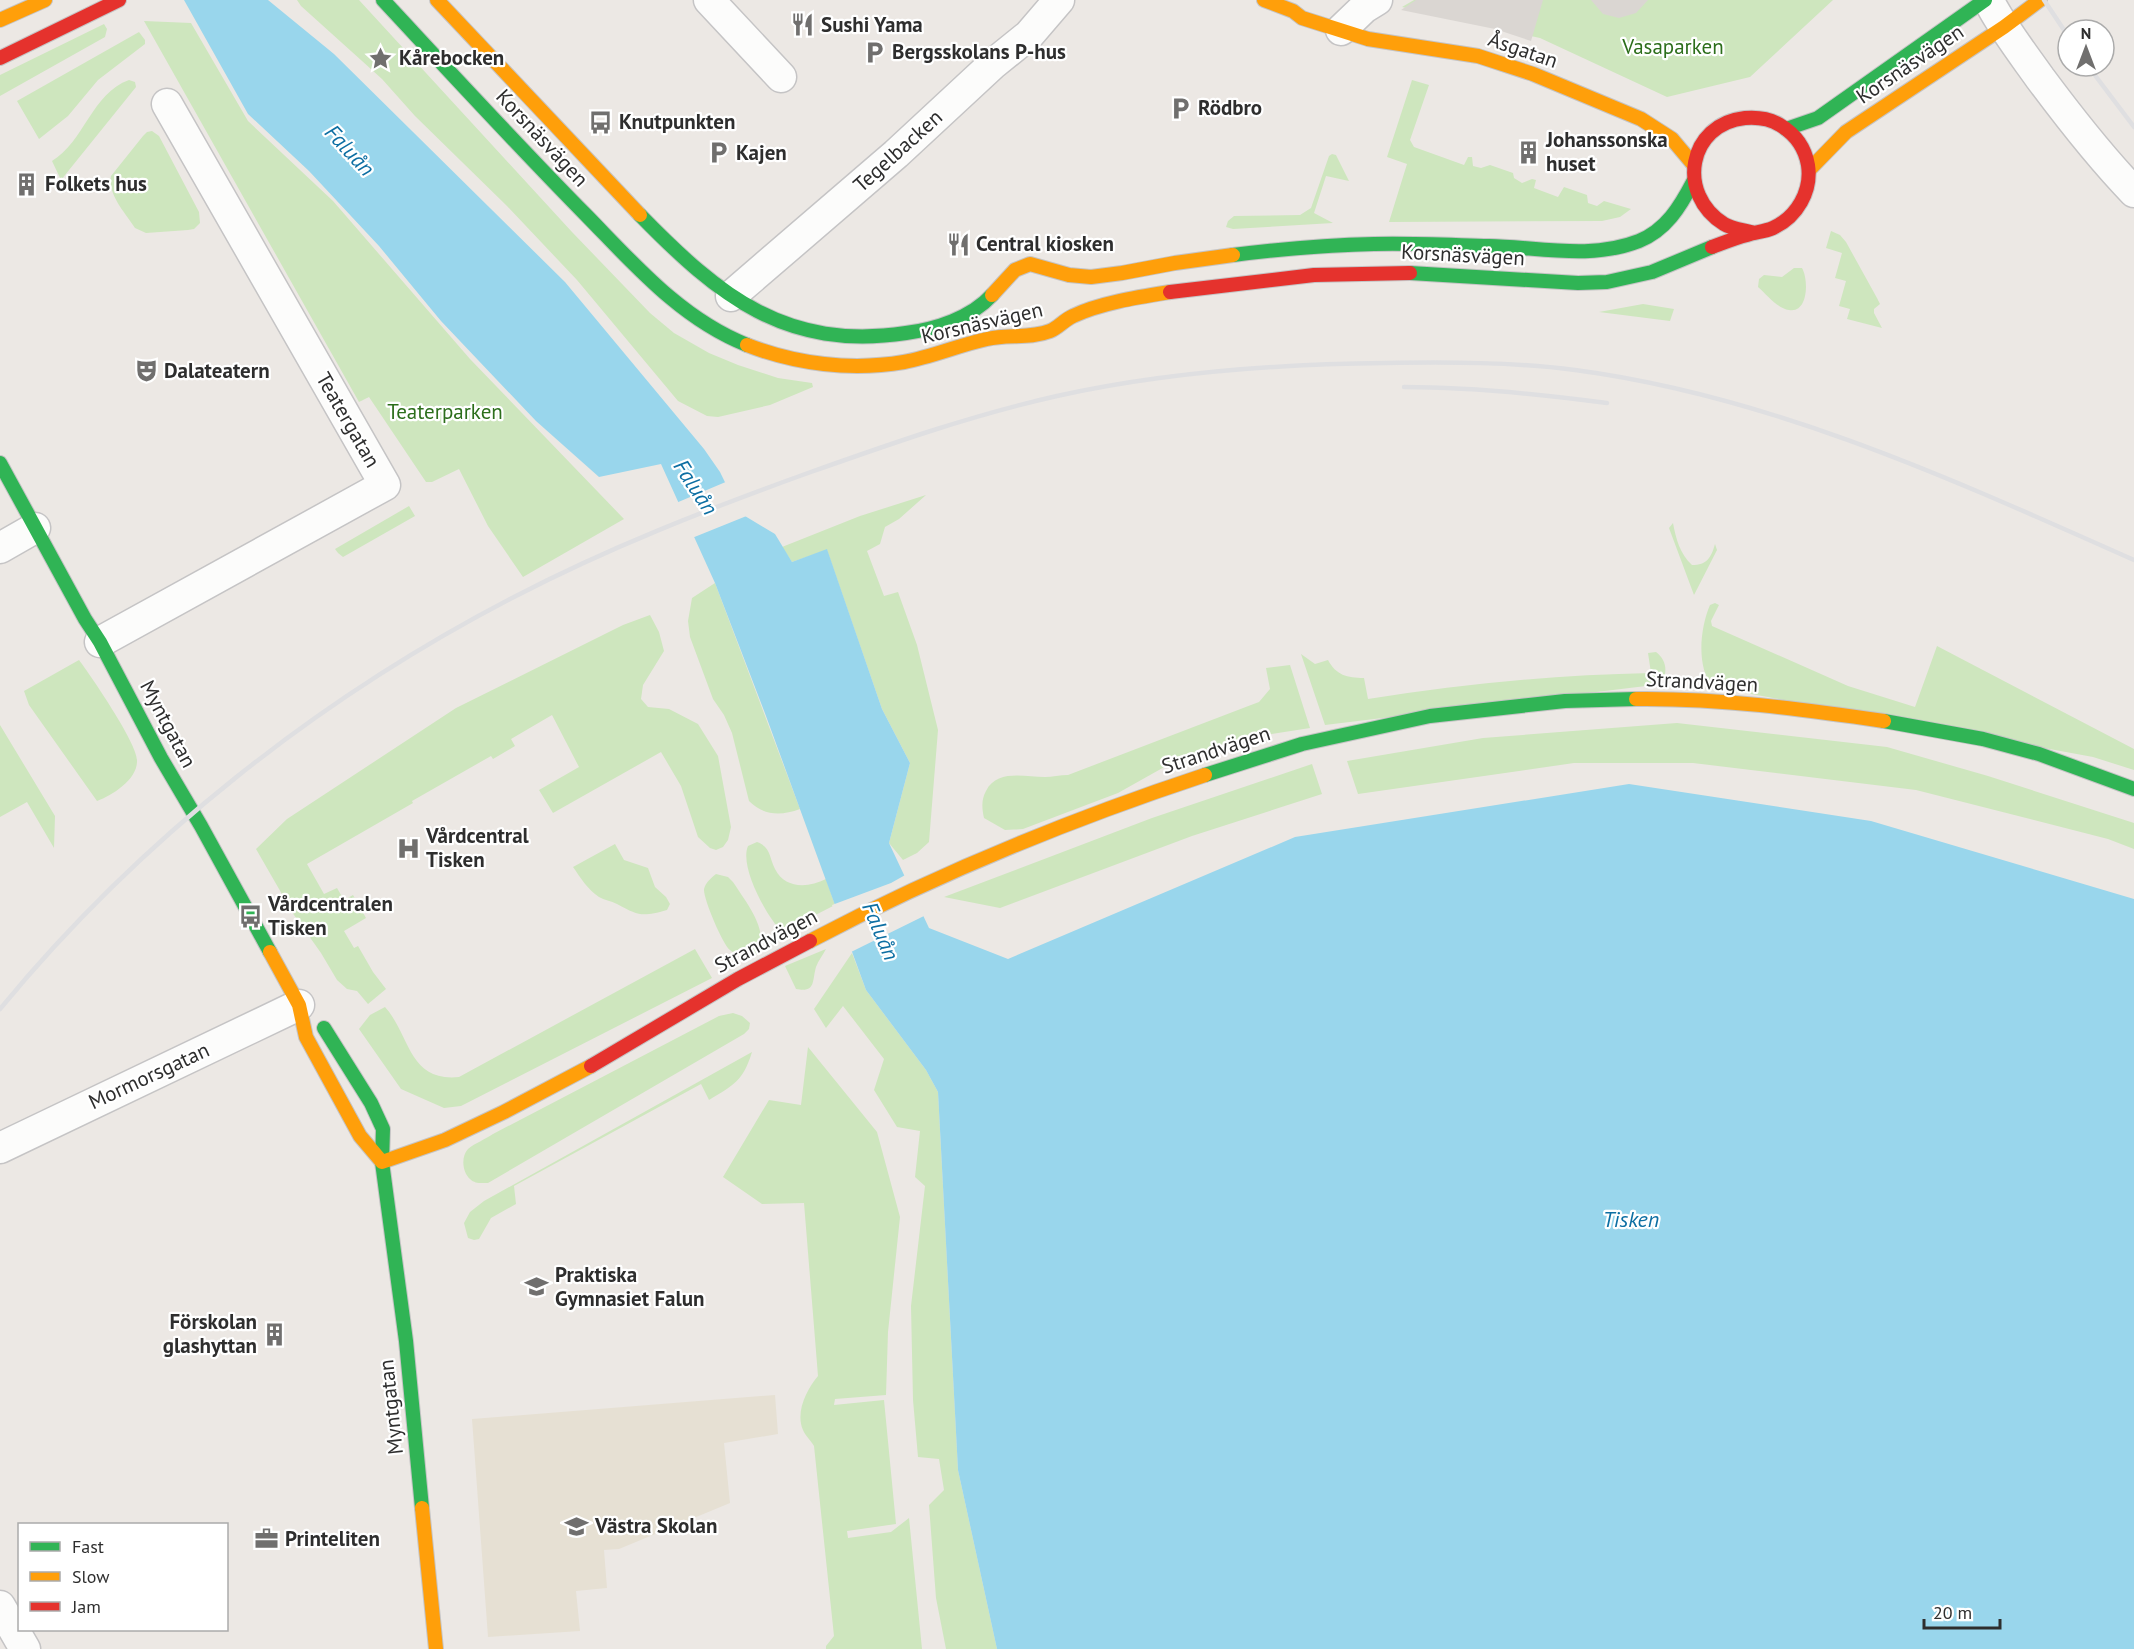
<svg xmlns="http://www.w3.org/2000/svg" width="2134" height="1649" font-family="'PT Sans',sans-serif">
  <rect width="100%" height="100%" fill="#ece8e4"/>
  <path fill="#e6e0d3" d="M 775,1395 L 778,1434 L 724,1443 L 730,1503 L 619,1549 L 604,1550 L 607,1588 L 576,1591 L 580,1631 L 488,1637 L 472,1419 Z"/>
  <path fill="#cee6be" d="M 297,0 L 359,0 L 572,232 L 650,313 L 674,333 L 709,353 L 738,365 L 778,378 L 812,383 L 813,387 L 770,405 L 718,417 L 707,416 L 678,401 L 577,280 L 507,206 L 415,116 L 382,79 L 301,6 Z
    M 1414,0 L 1833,0 L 1750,77 L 1667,97 L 1540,38 L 1402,7 Z
    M 144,21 L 191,23 L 248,121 L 333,201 L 470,359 L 624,519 L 523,577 L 488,526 L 459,469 L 432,482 L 426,482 L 369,397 L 359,402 Z
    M 104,24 L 107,29 L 105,37 L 0,96 L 0,75 Z
    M 139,32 L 145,40 L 145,44 L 98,80 L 68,116 L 39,139 L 17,101 Z
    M 129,80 L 135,82 L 136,87 L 61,180 L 52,161 C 84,142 92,93 129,80 Z
    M 1412,80 L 1429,85 L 1410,140 L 1414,147 L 1464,165 L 1468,157 L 1472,157 L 1473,166 L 1481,168 L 1490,165 L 1513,173 L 1514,178 L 1522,183 L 1532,179 L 1536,180 L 1534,188 L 1558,197 L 1564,187 L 1587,195 L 1588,203 L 1597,206 L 1604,201 L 1631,209 L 1620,217 L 1602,221 L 1389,222 L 1407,164 L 1387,157 Z
    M 152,131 L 159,136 L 199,212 L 200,223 L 194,229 L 188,230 L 146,233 L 135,228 C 126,214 107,194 111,176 L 143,136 L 147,132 Z
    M 1332,154 L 1336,155 L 1349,181 L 1326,176 L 1314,213 L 1333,223 L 1233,229 L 1226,227 L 1228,221 L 1234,216 L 1300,215 L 1311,208 L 1329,156 Z
    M 1831,231 L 1840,235 L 1846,242 L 1877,298 L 1880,304 L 1874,309 L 1874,313 L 1882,328 L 1847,319 L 1850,309 L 1839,306 L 1846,281 L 1835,278 L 1842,253 L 1826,248 Z
    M 1794,268 L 1802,268 C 1809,280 1808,314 1789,310 C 1777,308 1767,295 1758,287 L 1759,279 L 1764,275 L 1782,277 Z
    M 1643,304 L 1674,309 L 1670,321 L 1599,312 Z
    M 926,495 L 899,519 L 885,527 L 880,544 L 867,551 L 884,596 L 898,592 L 917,645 L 938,730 L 929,842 L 917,853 L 903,860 L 889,843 L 910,763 L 882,709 L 827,550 L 792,562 L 782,547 L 860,516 Z
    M 409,506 L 415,516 L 343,557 L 338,553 L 335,549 Z
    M 1673,523 C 1676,539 1680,554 1692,565 C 1707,565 1711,558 1715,544 L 1717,550 L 1694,595 L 1669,528 Z
    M 715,583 L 800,809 C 781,816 764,816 749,801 L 732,733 L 724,715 L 713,699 L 690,637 L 688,621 L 692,598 Z
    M 1715,603 L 1719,605 L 1711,621 L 1712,626 L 1848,686 L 1915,707 L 1937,646 L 2134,749 L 2134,770 L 2093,757 L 1713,687 C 1696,668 1700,628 1710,605 Z
    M 650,615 L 659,632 L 664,651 L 643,685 L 641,699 L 648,707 L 669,709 L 698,724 L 718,756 L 731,827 L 728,840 L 723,847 L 716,850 L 710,848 L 698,837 L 681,786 L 661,752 L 553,813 L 539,790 L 579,767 L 552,715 L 511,739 L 515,746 L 493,759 L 491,756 L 412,801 L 413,803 L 307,864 L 324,894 L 337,888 L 344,900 L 353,895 L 366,918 L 344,931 L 354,948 L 358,946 L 373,972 L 386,989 L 368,1004 L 357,991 L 347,989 L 337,980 L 321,953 L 294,915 L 256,849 L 287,819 L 456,708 L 623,625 Z
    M 1656,652 C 1665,659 1668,669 1663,680 L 1646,686 L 1325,725 L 1301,654 L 1315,664 L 1328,660 C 1336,675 1347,678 1364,678 L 1368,699 C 1462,684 1555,675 1651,673 L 1648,653 Z
    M 79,660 C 91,676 137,743 137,760 C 138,779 113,795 97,801 L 29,705 L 24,691 Z
    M 1290,665 L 1310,728 L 1234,740 L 1175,761 L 1118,793 L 1023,829 L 1005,830 L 984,818 C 982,809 981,800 986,791 C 997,769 1024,777 1045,777 C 1052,777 1060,775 1068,775 L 1251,705 L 1259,702 L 1270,689 L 1266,668 Z
    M 1677,723 L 1887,747 L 1988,776 L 2134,823 L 2134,849 L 2108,839 L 1916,790 L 1693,763 L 1574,763 L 1358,794 L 1347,761 L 1483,738 Z
    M 0,725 L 55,816 L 54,848 L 27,802 L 0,817 Z
    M 1312,764 L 1322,794 L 1192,836 L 1000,908 L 944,897 L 1152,818 Z
    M 757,842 C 771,847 769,857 775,869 C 785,889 808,888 826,879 L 835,905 L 782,932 C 767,917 739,867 748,846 Z
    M 615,844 L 624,860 L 648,868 L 655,887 L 666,897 L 670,904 L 667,910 C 642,917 639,916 617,904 C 611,901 604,900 599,897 C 588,890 580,877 573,867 Z
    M 716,874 L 728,877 L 733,882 C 746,902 770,931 758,954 C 748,956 738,957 730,950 C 723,945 703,898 704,889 C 706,882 711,878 716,874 Z
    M 695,949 L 712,978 L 461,1106 L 444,1108 L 401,1089 L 359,1029 L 370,1015 L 385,1007 C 411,1036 408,1082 459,1077 Z
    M 826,949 C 823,955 818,961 816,967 C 812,981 816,993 796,989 L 785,966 Z
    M 852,953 L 866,990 L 926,1070 L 938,1092 L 958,1470 L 997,1649 L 946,1649 L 936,1598 L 929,1505 L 944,1490 L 939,1459 L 918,1457 L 913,1400 L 911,1306 L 925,1186 L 915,1177 L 920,1131 L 897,1127 L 874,1090 L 884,1059 L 843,1006 L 826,1028 L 814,1009 Z
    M 733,1013 L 742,1016 L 750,1023 L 749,1029 L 744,1034 L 488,1183 C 481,1183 475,1184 470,1179 C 462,1172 461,1156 468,1149 C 475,1143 486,1139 493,1134 L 719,1016 Z
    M 808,1047 L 877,1132 L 900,1217 L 888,1332 L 886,1395 L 835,1399 L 834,1405 L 884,1400 L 896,1524 L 847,1531 L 848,1538 L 891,1532 L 909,1518 L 922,1649 L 826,1649 L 826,1646 L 834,1636 L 814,1446 C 811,1441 805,1435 803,1430 C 795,1412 807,1389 818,1376 L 804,1203 L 762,1204 L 723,1177 L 769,1100 L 801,1105 Z
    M 752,1052 C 743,1081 734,1085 709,1100 L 701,1084 L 514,1186 L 516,1204 L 491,1218 L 479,1239 L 474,1240 L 468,1238 L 464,1223 L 470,1212 L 484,1201 Z"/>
  <path fill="#dad6d2" d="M 1416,0 L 1543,0 L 1531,41 L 1495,29 L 1401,10 Z
    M 1591,0 L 1648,0 L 1636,13 L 1619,18 L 1603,14 Z"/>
  <path fill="#99d6ec" d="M 184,0 L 268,0 L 334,54 L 565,282 L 704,449 L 720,472 L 740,513 L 775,534 L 792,562 L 827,549 L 882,709 L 910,763 L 889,843 L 929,928 L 1008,959 L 1295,837 L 1629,784 L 1871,821 L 2134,899 L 2134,1649 L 997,1649 L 958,1470 L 938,1092 L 926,1070 L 866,990 L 766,716 L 715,583 L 661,464 L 599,477 L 536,421 L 441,321 L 379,246 L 309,171 L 248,114 Z"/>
  <path fill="#ece8e4" d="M 728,481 L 742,511 L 749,515 L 692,538 L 676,503 Z
    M 907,874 L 926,915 L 849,953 L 832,905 L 891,883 Z"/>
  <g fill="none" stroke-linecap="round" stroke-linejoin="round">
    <defs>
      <path id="street" d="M 709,0 L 781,77
        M 1991,5 C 2005,31 2023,54 2040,78 C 2069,117 2100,157 2134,192
        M 1341,30 L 1364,8 L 1377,0
        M 731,296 L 896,154 L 993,64 L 1029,35 L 1059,0
        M 0,548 L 35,528
        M 100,642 L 385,485 L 167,104
        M 0,1148 L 299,1005
        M 0,1606 L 25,1649"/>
      <path id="fast" d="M 383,0 C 450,72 517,145 586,215 C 634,264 681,319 747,345
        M 1786,129 L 1818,118 L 1985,0
        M 640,215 C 719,296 786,351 906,333 C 936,329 971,318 992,295
        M 1233,255 C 1280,249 1327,245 1374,244 C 1412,243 1451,245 1489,246 C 1538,247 1591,260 1639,241 C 1666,230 1680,207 1693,182
        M 1410,273 L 1578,283 L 1607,282 L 1652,272 L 1712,247
        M 0,463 L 85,619 L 100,642 L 161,758 L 201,826 L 270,952
        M 1884,721 L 1983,739 L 2039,754 L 2134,789
        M 1205,775 L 1302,744 L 1430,716 L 1565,701 L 1636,699
        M 324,1028 L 371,1103 L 383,1129 L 382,1162 L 406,1341 L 422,1508"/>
      <path id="slow" d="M 437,0 L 640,215
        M 1264,0 L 1293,11 L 1302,18 L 1368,39 L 1478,56 L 1533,74 L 1641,119 L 1672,139 L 1693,164
        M 0,20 L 45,0
        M 1809,170 L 1846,132 L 2004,27 L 2040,0
        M 992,295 L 1015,270 L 1030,264 L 1069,275 L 1091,277 L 1122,273 L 1175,263 L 1233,255
        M 747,345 C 796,364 851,371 904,362 C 932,357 959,345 987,339 C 1007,334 1030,339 1050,331 C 1058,328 1064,320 1073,316 C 1100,303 1139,297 1170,292
        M 1636,699 C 1719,698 1802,709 1884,721
        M 810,941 C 937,874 1069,820 1205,775
        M 270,952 L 299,1005 L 306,1037 L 360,1136 L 382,1162
        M 382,1162 L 445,1140 L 504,1112 L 591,1066
        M 422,1508 L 436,1649"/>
      <path id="jam" d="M 0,58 L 119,0
        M 1712,247 C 1723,243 1735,238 1747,235 C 1755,232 1764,232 1773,228 C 1797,217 1812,191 1808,165 C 1805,148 1795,134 1780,125 C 1769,118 1758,117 1745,118 C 1688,124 1676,194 1724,224 C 1732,229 1744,230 1754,233
        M 1170,292 L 1314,275 L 1410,273
        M 591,1066 L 738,979 L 810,941"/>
    </defs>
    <use href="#street" stroke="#c5c4c5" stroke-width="33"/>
    <use href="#fast" stroke="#c5c4c5" stroke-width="16"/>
    <use href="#slow" stroke="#c5c4c5" stroke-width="16"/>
    <use href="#jam" stroke="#c5c4c5" stroke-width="16"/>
    <use href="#street" stroke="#fcfcfb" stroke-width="30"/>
    <use href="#fast" stroke="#30b455" stroke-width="14"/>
    <use href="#slow" stroke="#ff9f0a" stroke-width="14"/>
    <use href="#jam" stroke="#e5322d" stroke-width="14"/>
    <path stroke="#dfdfe1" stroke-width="4.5" d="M 2044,0 L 2068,36
      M 2088,66 L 2134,127
      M 1404,387 C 1473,387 1539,394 1607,403
      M 0,1009 C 140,839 319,698 514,597 C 608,548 708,509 808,473 C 890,444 972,415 1057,396 C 1165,372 1276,364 1386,363 C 1449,362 1513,362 1575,370 C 1772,396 1954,480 2134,560"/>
  </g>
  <defs>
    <symbol id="restaurant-bare" viewBox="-9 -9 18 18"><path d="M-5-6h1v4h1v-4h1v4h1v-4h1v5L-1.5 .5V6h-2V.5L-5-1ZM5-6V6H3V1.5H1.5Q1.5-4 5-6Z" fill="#706f6e" stroke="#fff" stroke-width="2.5" paint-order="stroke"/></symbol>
    <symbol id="parking-bare" viewBox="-9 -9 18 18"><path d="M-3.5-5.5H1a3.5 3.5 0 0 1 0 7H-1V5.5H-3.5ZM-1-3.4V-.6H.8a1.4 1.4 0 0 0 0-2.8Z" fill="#706f6e" stroke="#fff" stroke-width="2.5" paint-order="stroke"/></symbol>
    <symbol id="sight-bare" viewBox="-9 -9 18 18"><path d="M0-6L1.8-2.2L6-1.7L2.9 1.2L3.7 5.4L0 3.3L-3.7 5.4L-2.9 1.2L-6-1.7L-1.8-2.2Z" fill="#706f6e" stroke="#fff" stroke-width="2.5" paint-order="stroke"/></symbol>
    <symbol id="bus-bare" viewBox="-9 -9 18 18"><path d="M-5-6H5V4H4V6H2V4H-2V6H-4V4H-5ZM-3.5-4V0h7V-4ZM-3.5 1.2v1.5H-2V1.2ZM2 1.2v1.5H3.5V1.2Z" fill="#706f6e" stroke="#fff" stroke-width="2.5" paint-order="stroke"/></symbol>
    <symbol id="building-bare" viewBox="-9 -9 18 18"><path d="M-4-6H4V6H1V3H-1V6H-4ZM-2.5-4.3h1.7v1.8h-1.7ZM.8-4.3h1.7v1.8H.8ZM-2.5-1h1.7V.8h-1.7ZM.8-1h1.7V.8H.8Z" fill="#706f6e" stroke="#fff" stroke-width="2.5" paint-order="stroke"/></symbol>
    <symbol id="theatre-bare" viewBox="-9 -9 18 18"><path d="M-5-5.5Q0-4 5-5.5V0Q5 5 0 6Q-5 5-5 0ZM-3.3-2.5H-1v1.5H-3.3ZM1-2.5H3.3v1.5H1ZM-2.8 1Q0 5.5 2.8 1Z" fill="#706f6e" stroke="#fff" stroke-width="2.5" paint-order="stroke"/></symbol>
    <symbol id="hospital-bare" viewBox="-9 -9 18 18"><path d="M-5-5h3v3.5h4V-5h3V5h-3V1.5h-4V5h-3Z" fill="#706f6e" stroke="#fff" stroke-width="2.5" paint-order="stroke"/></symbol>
    <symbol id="school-bare" viewBox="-9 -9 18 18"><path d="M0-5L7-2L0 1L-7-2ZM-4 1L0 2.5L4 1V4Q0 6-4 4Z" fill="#706f6e" stroke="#fff" stroke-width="2.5" paint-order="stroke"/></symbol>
    <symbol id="office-bare" viewBox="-9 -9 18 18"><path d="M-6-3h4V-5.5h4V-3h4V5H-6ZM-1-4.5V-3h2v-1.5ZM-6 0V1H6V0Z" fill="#706f6e" stroke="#fff" stroke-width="2.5" paint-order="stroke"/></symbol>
  </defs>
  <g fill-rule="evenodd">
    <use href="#restaurant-bare" x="786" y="8" width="33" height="33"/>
    <use href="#parking-bare" x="858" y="36" width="33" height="33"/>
    <use href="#sight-bare" x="364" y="42" width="33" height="33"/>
    <use href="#parking-bare" x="1164" y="92" width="33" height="33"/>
    <use href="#bus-bare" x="584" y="106" width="33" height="33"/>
    <use href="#building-bare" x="1512" y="136" width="33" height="33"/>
    <use href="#parking-bare" x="702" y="136" width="33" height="33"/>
    <use href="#building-bare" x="10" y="168" width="33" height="33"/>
    <use href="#restaurant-bare" x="942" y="228" width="33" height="33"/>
    <use href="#theatre-bare" x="130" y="354" width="33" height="33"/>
    <use href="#hospital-bare" x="392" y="832" width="33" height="33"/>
    <use href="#bus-bare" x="234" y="900" width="33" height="33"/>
    <use href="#school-bare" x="520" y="1270" width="33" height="33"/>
    <use href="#building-bare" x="258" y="1318" width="33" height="33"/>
    <use href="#school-bare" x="560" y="1510" width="33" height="33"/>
    <use href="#office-bare" x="250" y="1522" width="33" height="33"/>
  </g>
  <g text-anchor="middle" stroke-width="4.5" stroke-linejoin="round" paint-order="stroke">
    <g font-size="21" font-weight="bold" fill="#2e2e2e" stroke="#fff" text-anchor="start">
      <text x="821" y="32">Sushi Yama</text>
      <text x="892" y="59">Bergsskolans P-hus</text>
      <text x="399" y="65">Kårebocken</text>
      <text x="1198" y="115">Rödbro</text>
      <text x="619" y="129">Knutpunkten</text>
      <text x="1546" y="147">Johanssonska<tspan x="1546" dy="24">huset</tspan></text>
      <text x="736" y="160">Kajen</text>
      <text x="45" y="191">Folkets hus</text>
      <text x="976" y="251">Central kiosken</text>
      <text x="164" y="378">Dalateatern</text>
      <text x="426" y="843">Vårdcentral<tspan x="426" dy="24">Tisken</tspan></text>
      <text x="268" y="911">Vårdcentralen<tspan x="268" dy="24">Tisken</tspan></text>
      <text x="555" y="1282">Praktiska<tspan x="555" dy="24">Gymnasiet Falun</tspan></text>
      <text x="257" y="1329" text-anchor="end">Förskolan<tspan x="257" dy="24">glashyttan</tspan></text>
      <text x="595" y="1533">Västra Skolan</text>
      <text x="285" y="1546">Printeliten</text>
    </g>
    <g font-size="21" fill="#2c6e1b" stroke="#fff">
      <text x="1673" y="54">Vasaparken</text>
      <text x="445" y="419">Teaterparken</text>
    </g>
    <g font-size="21" fill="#2e2e2e" stroke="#fff">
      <text transform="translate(1523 50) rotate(19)" y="7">Åsgatan</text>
      <text transform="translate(1910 64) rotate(-34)" y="7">Korsnäsvägen</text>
      <text transform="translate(542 138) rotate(47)" y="7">Korsnäsvägen</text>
      <text transform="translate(898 151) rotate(-42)" y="7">Tegelbacken</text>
      <text transform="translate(1463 255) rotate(3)" y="7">Korsnäsvägen</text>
      <text transform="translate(982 323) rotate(-13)" y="7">Korsnäsvägen</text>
      <text transform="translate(348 420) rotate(60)" y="7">Teatergatan</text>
      <text transform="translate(1702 682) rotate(3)" y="7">Strandvägen</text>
      <text transform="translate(168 724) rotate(62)" y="7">Myntgatan</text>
      <text transform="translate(1216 750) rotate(-18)" y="7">Strandvägen</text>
      <text transform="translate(766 941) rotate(-28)" y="7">Strandvägen</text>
      <text transform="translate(149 1076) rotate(-25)" y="7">Mormorsgatan</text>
      <text transform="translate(391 1407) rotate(-96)" y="7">Myntgatan</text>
    </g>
    <g font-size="22" font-style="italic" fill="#0d6fa3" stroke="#fff">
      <text transform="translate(350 150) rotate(47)" y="8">Faluån</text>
      <text transform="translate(696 487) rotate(57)" y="8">Faluån</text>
      <text transform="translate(881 931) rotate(67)" y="8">Faluån</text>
      <text x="1631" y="1227">Tisken</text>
    </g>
  </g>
  <rect x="18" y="1523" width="210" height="108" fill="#ffffff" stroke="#ababab" stroke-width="1.5"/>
  <rect x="30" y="1542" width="30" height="9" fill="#30b455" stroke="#ababab" stroke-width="1.5"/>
  <text x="72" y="1553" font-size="18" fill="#2e2e2e">Fast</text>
  <rect x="30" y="1572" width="30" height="9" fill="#ff9f0a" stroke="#ababab" stroke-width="1.5"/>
  <text x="72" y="1583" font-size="18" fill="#2e2e2e">Slow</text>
  <rect x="30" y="1602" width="30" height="9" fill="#e5322d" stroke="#ababab" stroke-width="1.5"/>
  <text x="72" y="1613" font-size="18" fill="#2e2e2e">Jam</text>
  <g transform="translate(2086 48)"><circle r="28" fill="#ffffff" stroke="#ababab" stroke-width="1.5"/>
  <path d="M0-4.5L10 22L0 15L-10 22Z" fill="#706f6e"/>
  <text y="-9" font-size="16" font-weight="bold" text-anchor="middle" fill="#2e2e2e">N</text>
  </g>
  <path d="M1924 1619v9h76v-9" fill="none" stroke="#2e2e2e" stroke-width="3"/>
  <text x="1933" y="1619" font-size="18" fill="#2e2e2e" stroke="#ffffff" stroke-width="4.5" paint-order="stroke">20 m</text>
</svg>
